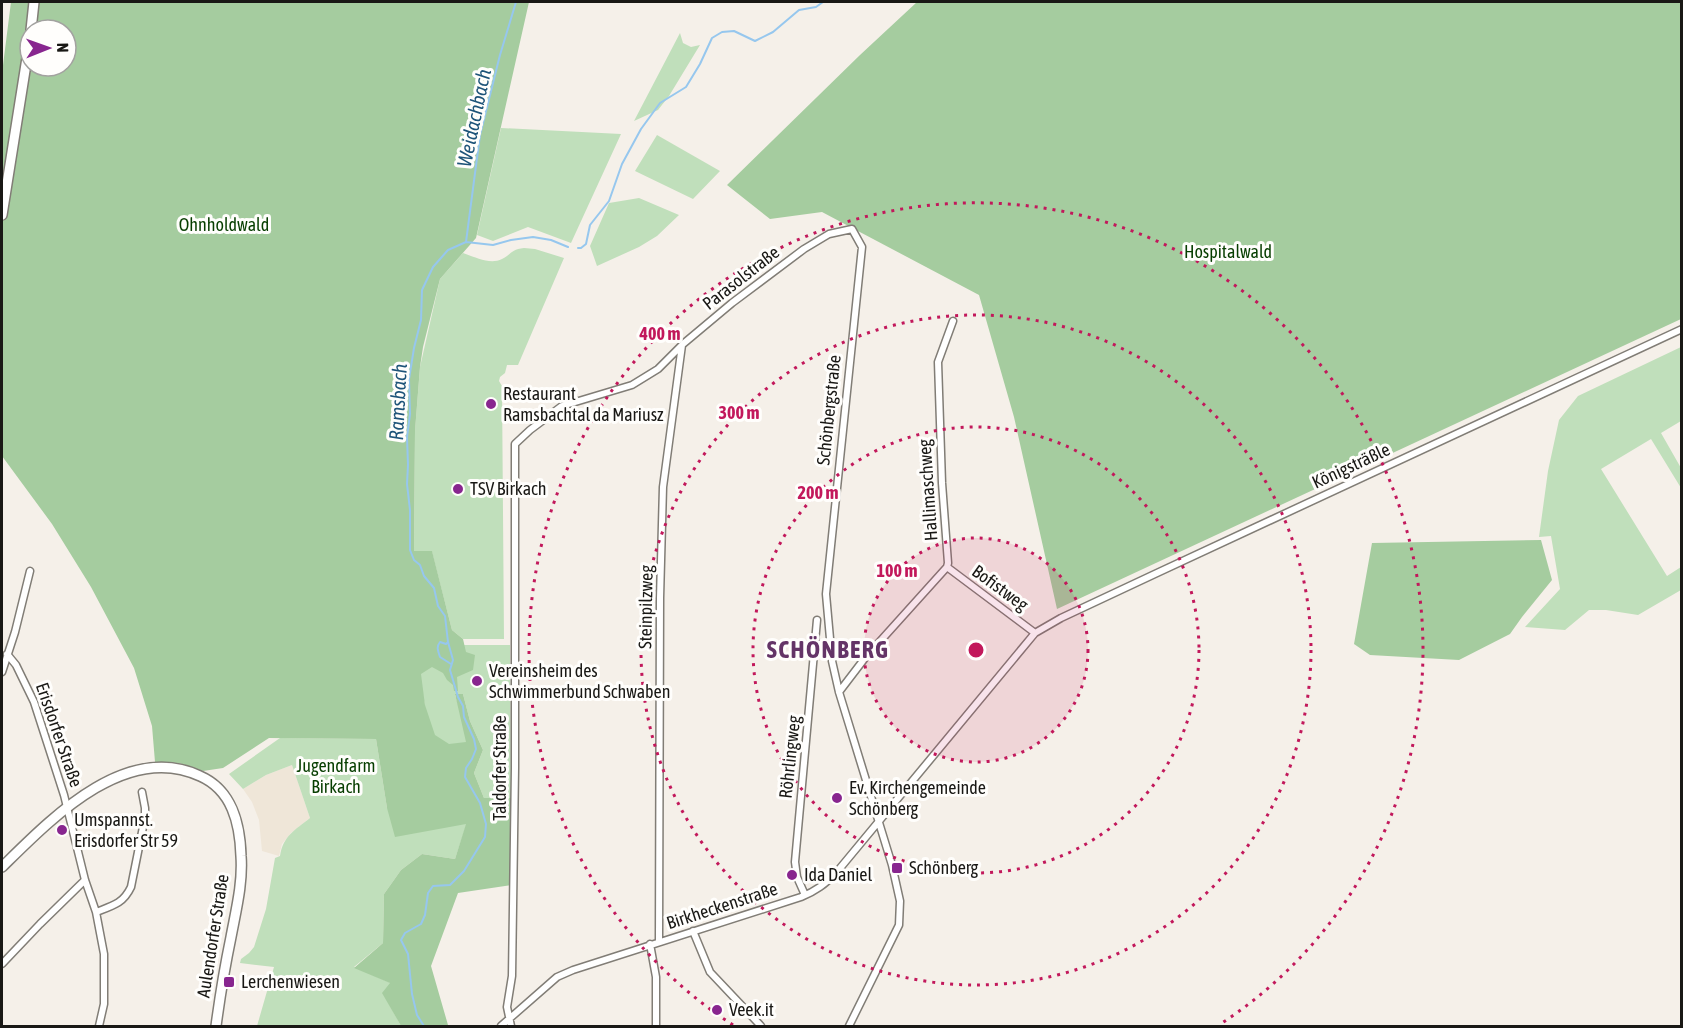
<svg xmlns="http://www.w3.org/2000/svg" width="1683" height="1028" font-family="'Asap Condensed',sans-serif">
  <rect width="100%" height="100%" fill="#f5f0e9"/>
  <path fill="#efe6d8" d="M 292,765 L 310,818 L 291,833 L 282,844 L 279,856 L 262,851 L 259,820 L 252,802 L 243,789 L 266,775 Z"/>
  <path fill="#c0dfbb" d="M 680,33 L 683,43 L 691,47 L 700,45 L 669,96 L 658,110 L 634,121 Z
    M 501,128 L 621,134 L 571,243 L 528,227 L 493,241 L 477,235 Z
    M 657,135 L 720,171 L 693,199 L 635,171 Z
    M 639,198 L 679,215 L 657,236 L 639,247 L 597,266 L 590,246 L 609,203 Z
    M 524,248 L 535,249 L 564,258 L 518,365 L 507,365 L 505,373 L 500,377 L 499,381 L 502,386 L 504,639 L 463,639 L 452,630 L 432,552 L 414,552 L 415,431 L 420,367 L 440,279 L 463,253 C 475,257 490,265 502,259 C 511,255 511,249 524,248 Z
    M 1681,347 L 1681,421 L 1661,433 L 1681,468 L 1681,488 L 1651,439 L 1601,469 L 1667,576 L 1681,567 L 1681,590 L 1638,615 L 1606,610 L 1589,610 L 1565,630 L 1525,627 L 1560,589 L 1551,536 L 1539,537 L 1548,471 L 1559,420 L 1578,396 Z
    M 462,645 L 510,645 L 511,798 L 484,798 L 474,773 L 483,750 L 470,721 L 463,694 L 455,695 L 472,747 L 459,772 L 431,741 L 417,660 L 453,668 Z
    M 280,738 L 376,739 L 387,808 L 467,823 L 455,859 L 422,854 L 401,870 L 384,894 L 383,943 L 354,967 L 391,983 L 383,993 L 401,1026 L 257,1026 L 274,967 L 240,963 L 241,959 L 249,953 L 254,947 L 266,909 L 275,858 L 280,856 C 283,836 295,830 310,818 L 292,765 L 266,775 L 243,789 L 229,774 Z"/>
  <path fill="#a5cc9f" fill-rule="evenodd" d="M 11,2 L 529,2 L 476,238 L 440,279 L 423,347 L 420,367 L 415,431 L 414,551 L 432,551 L 452,630 L 463,639 L 466,652 L 475,655 L 473,670 L 457,677 L 458,691 L 454,691 L 453,685 L 447,680 L 443,673 L 432,667 L 421,674 L 425,705 L 435,735 L 449,744 L 466,742 L 455,694 L 463,694 L 470,721 L 483,750 L 474,773 L 484,798 L 511,798 L 511,885 L 458,893 L 431,966 L 448,1025 L 446,1026 L 401,1026 L 382,993 L 390,983 L 354,968 L 383,943 L 384,894 L 401,870 L 422,854 L 455,859 L 466,824 L 395,837 L 387,808 L 376,739 L 269,738 L 223,768 L 203,771 L 179,763 L 155,762 L 152,726 L 134,668 L 91,587 L 52,524 L 2,456 L 2,73 ZM 30,30 L 66,30 L 66,66 L 30,66 Z
    M 917,2 L 1681,2 L 1681,319 L 1057,609 L 1014,417 L 979,295 L 822,212 L 770,219 L 727,185 L 860,55 Z
    M 1541,540 L 1552,580 L 1522,617 L 1510,634 L 1459,660 L 1370,655 L 1354,644 L 1372,543 Z"/>
  <g fill="none" stroke-linecap="round" stroke-linejoin="round">
    <path stroke="#96c7ee" stroke-width="2" d="M 466,242 L 480,135 L 500,55 L 516,2
      M 578,248 L 581,248 L 586,244 L 590,225 L 609,201 L 622,164 L 641,129 L 660,103 L 686,87 L 700,64 L 712,38 L 722,32 L 734,31 L 755,41 L 773,32 L 799,10 L 816,7 L 823,2
      M 448,642 L 446,644 L 440,642 C 436,647 438,651 440,657 L 451,664
      M 424,1026 L 417,1015 L 412,994 L 408,954 L 401,940 L 405,933 L 421,924 L 425,915 L 428,893 L 433,886 L 450,885 L 464,871 L 485,837 L 486,824 L 480,803 L 465,777 L 466,768 L 472,759 L 476,749 L 474,739 L 464,717 L 463,706 L 458,697 L 450,670 L 453,660 L 448,642 L 445,616 L 438,606 L 434,588 L 424,576 L 420,565 L 414,560 L 410,550 L 410,510 L 407,484 L 408,465 L 407,437 L 410,414 L 409,379 L 414,348 L 421,320 L 422,290 L 433,267 L 448,250 L 466,242 L 493,245 L 511,240 L 533,237 L 551,240 L 568,247"/>
    <defs>
      <path id="street" d="M 947,567 L 1035,633
        M 7,654 L 16,665 L 34,702 L 64,795 L 85,880 L 96,912 L 104,954 L 104,1004 L 99,1026
        M 2,672 L 15,632 L 30,571
        M 839,692 L 865,658 L 947,567 L 948,563 L 942,483 L 938,362 L 953,321
        M 805,895 L 797,877 L 795,862 L 817,620
        M 96,912 C 112,906 123,904 131,887 L 145,817 L 145,808 L 142,792
        M 693,931 L 710,972 L 761,1026
        M 659,942 L 660,598 L 663,487 L 682,345
        M 650,944 L 656,977 L 656,1026
        M 2,964 L 40,924 L 85,880
        M 501,1026 L 557,977 L 573,970 L 801,897 C 816,891 825,884 836,873 L 1035,633 L 1061,618 L 1157,573 L 1682,329
        M 511,1026 L 507,1007 L 512,976 L 515,768 L 515,444 L 530,430 L 562,406 L 632,385 L 658,369 L 683,344 L 732,303 L 804,249 L 829,234 L 852,229 L 862,247 L 826,594 L 832,661 L 839,692 L 892,865 L 900,901 L 899,925 L 849,1026"/>
      <path id="secondary" d="M 31,30 L 34,2
        M 2,215 L 30,39
        M 2,867 C 50,820 125,741 200,776 C 232,790 240,823 241,856 C 243,883 236,910 231,937 C 225,966 220,996 216,1026"/>
    </defs>
    <use href="#street" stroke="#817d76" stroke-width="9"/>
    <use href="#secondary" stroke="#817d76" stroke-width="12"/>
    <use href="#street" stroke="#fff" stroke-width="6"/>
    <use href="#secondary" stroke="#fff" stroke-width="9"/>
  </g>
  <circle cx="976" cy="650" r="112" fill="#c2185b" fill-opacity=".12"/>
  <g fill="none" stroke="#c2185b" stroke-width="3" stroke-dasharray="3 6">
    <circle cx="976" cy="650" r="112"/>
    <circle cx="976" cy="650" r="223"/>
    <circle cx="976" cy="650" r="335"/>
    <path d="M733 1025A447 447 0 1 1 1219 1025"/>
  </g>
  <g fill="#88268f" stroke="#fffefc" stroke-width="2">
    <circle cx="491" cy="404" r="6"/>
    <circle cx="458" cy="489" r="6"/>
    <circle cx="477" cy="681" r="6"/>
    <circle cx="837" cy="798" r="6"/>
    <circle cx="62" cy="830" r="6"/>
    <rect x="891" y="862" width="12" height="12" rx="3"/>
    <circle cx="792" cy="875" r="6"/>
    <rect x="223" y="976" width="12" height="12" rx="3"/>
    <circle cx="717" cy="1010" r="6"/>
  </g>
  <g text-anchor="middle" stroke-width="6" stroke-linejoin="round" paint-order="stroke">
    <g font-size="18" fill="#073e00" stroke="#fffefc">
      <text x="224" y="231">Ohnholdwald</text>
      <text x="1228" y="258">Hospitalwald</text>
      <text x="336" y="772">Jugendfarm<tspan x="336" dy="21">Birkach</tspan></text>
    </g>
    <g font-size="18" fill="#191815" stroke="#fffefc">
      <text transform="translate(741 278) rotate(-38)" y="6">Parasolstraße</text>
      <text transform="translate(829 410) rotate(-84)" y="6">Schönbergstraße</text>
      <text transform="translate(1351 466) rotate(-25)" y="6">Königsträßle</text>
      <text transform="translate(928 490) rotate(-94)" y="6">Hallimaschweg</text>
      <text transform="translate(1000 588) rotate(36)" y="6">Bofistweg</text>
      <text transform="translate(646 607) rotate(-89)" y="6">Steinpilzweg</text>
      <text transform="translate(59 735) rotate(71)" y="6">Erisdorfer Straße</text>
      <text transform="translate(790 757) rotate(-84)" y="6">Röhrlingweg</text>
      <text transform="translate(500 768) rotate(-90)" y="6">Taldorfer Straße</text>
      <text transform="translate(722 906) rotate(-18)" y="6">Birkheckenstraße</text>
      <text transform="translate(213 936) rotate(-81)" y="6">Aulendorfer Straße</text>
    </g>
    <g font-size="18" fill="#191815" stroke="#fffefc" text-anchor="start">
      <text x="503" y="400">Restaurant<tspan x="503" dy="21">Ramsbachtal da Mariusz</tspan></text>
      <text x="470" y="495">TSV Birkach</text>
      <text x="489" y="677">Vereinsheim des<tspan x="489" dy="21">Schwimmerbund Schwaben</tspan></text>
      <text x="849" y="794">Ev. Kirchengemeinde<tspan x="849" dy="21">Schönberg</tspan></text>
      <text x="74" y="826">Umspannst.<tspan x="74" dy="21">Erisdorfer Str 59</tspan></text>
      <text x="909" y="874">Schönberg</text>
      <text x="804" y="881">Ida Daniel</text>
      <text x="241" y="988">Lerchenwiesen</text>
      <text x="729" y="1016">Veek.it</text>
    </g>
    <g font-size="20" font-style="italic" fill="#1e5479" stroke="#fffefc">
      <text transform="translate(474 118) rotate(-78)" y="7">Weidachbach</text>
      <text transform="translate(398 402) rotate(-87)" y="7">Ramsbach</text>
    </g>
    <g font-size="24" font-weight="bold" letter-spacing="1.5" fill="#643467" stroke="#fffefc">
      <text x="828" y="658">SCHÖNBERG</text>
    </g>
  </g>
  <circle cx="976" cy="650" r="9" fill="#c2185b" stroke="#fffefc" stroke-width="3"/>
  <g font-size="18" text-anchor="middle" font-weight="bold" fill="#c2185b" stroke="#fffefc" stroke-width="6" stroke-linejoin="round" paint-order="stroke">
    <text x="660" y="340">400 m</text>
    <text x="739" y="419">300 m</text>
    <text x="818" y="499">200 m</text>
    <text x="897" y="577">100 m</text>
  </g>
  <rect width="1683" height="1028" fill="none" stroke="#191815" stroke-width="6"/>
  <g transform="translate(48 48) rotate(89)"><circle r="28" fill="#fffefc" stroke="#a3a2a0" stroke-width="1.5"/>
  <path d="M0-4.5L10 22L0 15L-10 22Z" fill="#88268f"/>
  <text y="-9" font-size="16" font-weight="bold" text-anchor="middle" fill="#191815">N</text>
  </g>
</svg>
